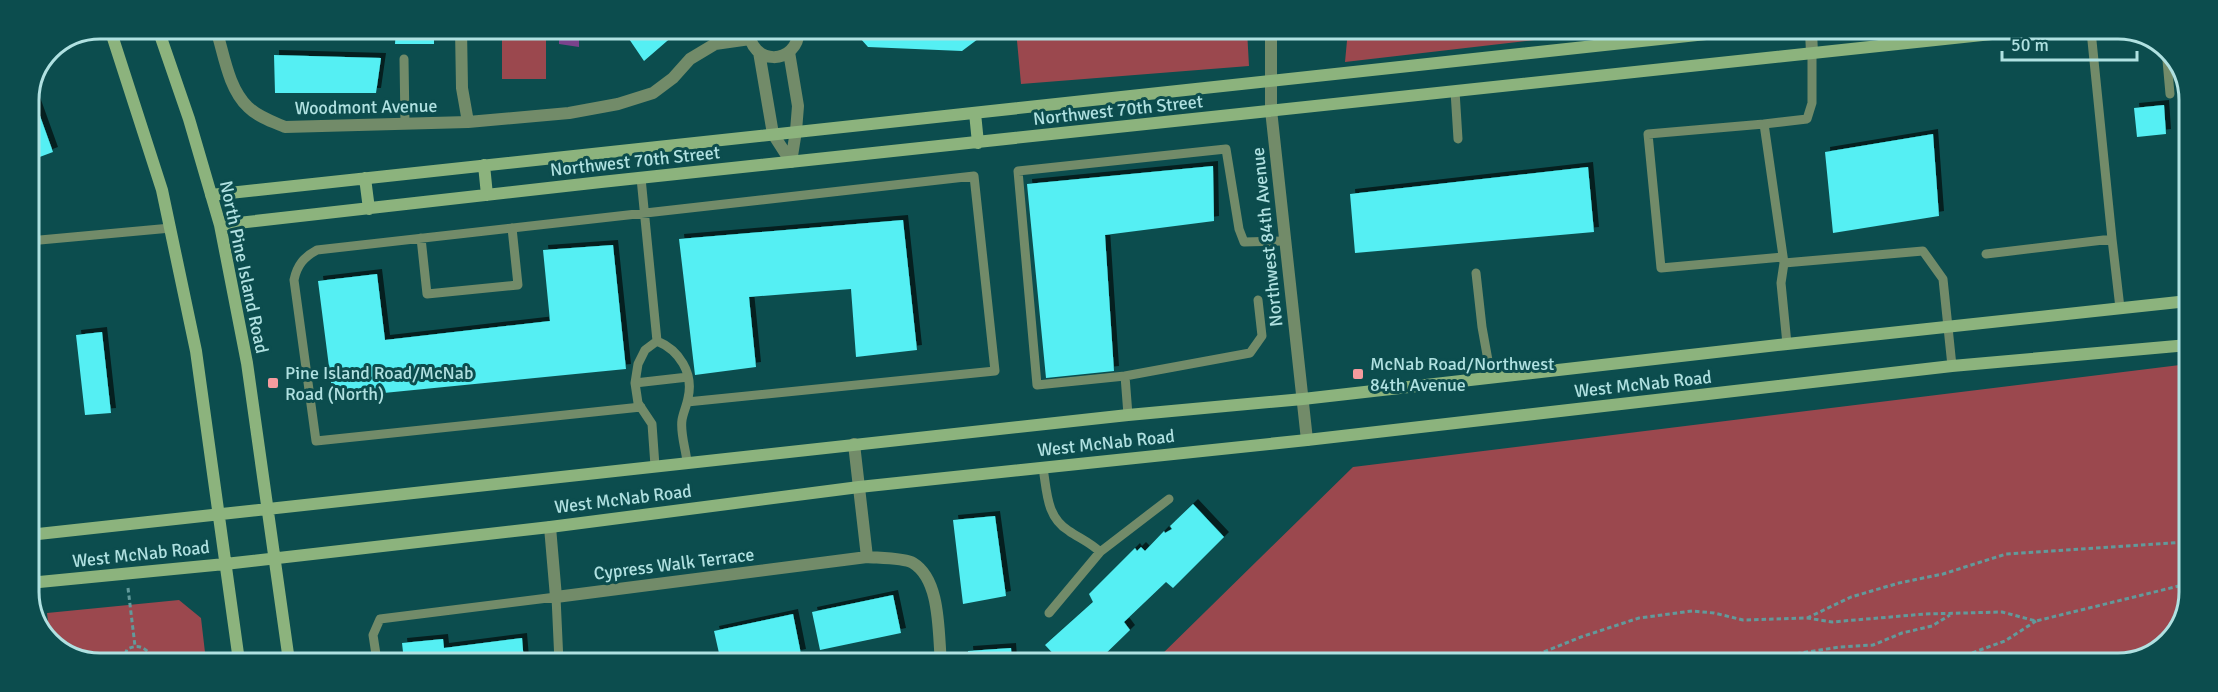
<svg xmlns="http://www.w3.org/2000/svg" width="2218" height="692" font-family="Signika,sans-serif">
  <defs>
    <filter id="shadow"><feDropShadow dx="5" dy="-5" stdDeviation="0" flood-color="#0009"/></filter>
  </defs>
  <rect width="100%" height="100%" fill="#0c4d4e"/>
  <path fill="#9b484e" d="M 502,29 L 546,29 L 546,79 L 502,79 Z
    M 1016,30 L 1247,30 L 1249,66 L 1021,84 Z
    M 1348,30 L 1621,30 L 1345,62 Z
    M 2188,364 L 2187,611 L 2161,649 L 2118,663 L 1154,662 L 1353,467 Z
    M 179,600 L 201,618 L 206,661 L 81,661 L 50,640 L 47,613 Z"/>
  <path fill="#7a438c" d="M 559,29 L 579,29 L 579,47 L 559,44 Z"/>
  <path fill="#54eff3" filter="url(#shadow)" d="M 396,29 L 434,29 L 434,44 L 395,44 Z
    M 625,29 L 669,29 L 674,35 L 644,61 L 625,33 Z
    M 852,29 L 990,30 L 962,51 L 868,47 Z
    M 274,55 L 381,58 L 376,93 L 275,93 Z
    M 35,102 L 53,152 L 29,161 L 29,104 Z
    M 2164,105 L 2166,134 L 2137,137 L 2134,108 Z
    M 1933,134 L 1939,216 L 1833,233 L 1825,152 Z
    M 1213,166 L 1214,221 L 1105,235 L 1114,371 L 1046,378 L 1027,184 Z
    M 1588,167 L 1594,232 L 1355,253 L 1350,194 Z
    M 903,220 L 917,350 L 856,357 L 851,289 L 749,297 L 756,367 L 695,375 L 679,239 Z
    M 613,245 L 626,369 L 333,398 L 318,281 L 377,274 L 385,340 L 550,321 L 543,250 Z
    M 102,332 L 111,413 L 85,415 L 76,335 Z
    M 1193,504 L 1224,537 L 1173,588 L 1166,582 L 1124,622 L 1130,630 L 1097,662 L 1061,662 L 1045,645 L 1093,602 L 1089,594 L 1135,548 L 1137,551 L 1141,547 L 1145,551 L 1164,531 L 1165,533 L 1172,529 L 1170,526 Z
    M 995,516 L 1006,596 L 963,604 L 953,520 Z
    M 893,595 L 901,633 L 820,650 L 812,612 Z
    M 793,614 L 801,654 L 764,662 L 721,662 L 714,631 Z
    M 522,638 L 524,662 L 404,661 L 402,643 L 443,639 L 444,648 Z
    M 1011,648 L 1012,662 L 969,662 L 968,651 Z"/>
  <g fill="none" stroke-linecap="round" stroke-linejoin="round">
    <path stroke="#629a9b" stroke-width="3" stroke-dasharray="4.5 3" stroke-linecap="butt" d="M 128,588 L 135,646
      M 1807,618 L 1851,597 L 1899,583 L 1943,574 L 2006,554 L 2187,542
      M 152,656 L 162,658 L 183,654 L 204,655
      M 1774,657 L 1840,647 L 1873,645 L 1902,633 L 1932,626 L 1950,615
      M 123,661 L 127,649 C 139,644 144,647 152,656 L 151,661
      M 1516,663 L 1581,637 L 1639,618 L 1692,611 L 1714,613 L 1743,620 L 1807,618 L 1832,622 L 1925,614 L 2002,612 L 2036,621 L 2187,584
      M 1944,663 L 2005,641 L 2036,621"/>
    <path stroke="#728b69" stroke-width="9" d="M 2091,31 L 2112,239
      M 2166,49 L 2170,94
      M 1812,53 L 1812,103 L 1807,119 L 1764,124 L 1784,263 L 1923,251 L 1943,279 L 1952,366
      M 404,59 L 405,124
      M 1455,91 L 1458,139
      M 1764,124 L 1648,134 L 1661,268 L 1783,257
      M 641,178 L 657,341
      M 421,238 L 427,294 L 518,285 L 512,228
      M 29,241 L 171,228
      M 1986,254 L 2112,239 L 2120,308
      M 1784,263 L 1781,283 L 1787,344
      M 1476,273 L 1482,327 L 1491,377
      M 657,341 C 679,350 694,373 688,398 C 687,405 683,413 682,420 C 680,433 686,450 687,462
      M 1125,376 L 1037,385 L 1018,171 L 1226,149 L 1239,229 L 1244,242 L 1285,241
      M 635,383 L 688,377
      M 641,407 L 316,441 L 294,280 C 297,265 304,257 317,250 L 974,176 L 995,371 L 687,402
      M 1128,415 L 1125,376 L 1250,353 L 1262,336 L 1258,300
      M 655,466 L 652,424 L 638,403 L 635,383 L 638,364 L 645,350 L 657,341
      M 1043,468 C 1047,491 1046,517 1069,531 C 1079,538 1091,543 1100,552 L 1169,499
      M 1049,613 L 1100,552
      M 377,661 L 373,635 L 380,619 L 556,597 L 559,662"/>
    <path stroke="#728b69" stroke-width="12" d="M 216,29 C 224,54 228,88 248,107 C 258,117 273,122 285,127 L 468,122 L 569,113 L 618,104 L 653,93 L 673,78 L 690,59 L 715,44 L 750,39
      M 461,29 L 462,88 L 468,122
      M 749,29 C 749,66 798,67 799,29
      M 1271,30 L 1271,110 L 1307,440
      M 1811,31 L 1812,53
      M 759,52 L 773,134 L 791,162
      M 789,52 L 798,106 L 796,131 L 791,162
      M 854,444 L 867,557
      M 550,527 L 556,597 L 867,557 C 878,558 905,558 913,563 C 941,580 938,633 941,662"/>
    <path stroke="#8cb37d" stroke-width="12" d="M 110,29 L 162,190 L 196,351 L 239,661
      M 158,29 L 189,119 L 220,225 L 247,363 L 289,661
      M 975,113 L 978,143
      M 484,165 L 487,195
      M 365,178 L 369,209
      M 211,195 C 719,140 1227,88 1734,31
      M 220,225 L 601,182 L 2020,31
      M 29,535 L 1128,415 L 1303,399 L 1787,344 L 2188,301
      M 29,583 L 225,564 L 550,527 L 859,487 L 1307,440 L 1952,366 L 2188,345"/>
  </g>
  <g fill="#f59b9e" stroke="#0c4d4e" stroke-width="2">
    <rect x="1352" y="368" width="12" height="12" rx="3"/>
    <rect x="267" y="377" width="12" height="12" rx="3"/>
  </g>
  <g text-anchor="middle" stroke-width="6" stroke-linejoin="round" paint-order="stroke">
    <g font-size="18" fill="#b0e1e1" stroke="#0c4d4e">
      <text transform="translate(366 107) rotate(-1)" y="6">Woodmont Avenue</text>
      <text transform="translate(1118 110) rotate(-6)" y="6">Northwest 70th Street</text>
      <text transform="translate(635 161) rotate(-6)" y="6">Northwest 70th Street</text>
      <text transform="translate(1267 237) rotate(-96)" y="6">Northwest 84th Avenue</text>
      <text transform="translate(244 267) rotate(78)" y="6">North Pine Island Road</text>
      <text transform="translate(1643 384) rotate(-6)" y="6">West McNab Road</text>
      <text transform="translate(1106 443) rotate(-6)" y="6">West McNab Road</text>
      <text transform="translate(623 499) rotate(-7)" y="6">West McNab Road</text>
      <text transform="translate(141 554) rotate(-6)" y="6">West McNab Road</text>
      <text transform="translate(674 564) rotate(-7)" y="6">Cypress Walk Terrace</text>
    </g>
    <g font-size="18" fill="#b0e1e1" stroke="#0c4d4e" text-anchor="start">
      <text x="1370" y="370">McNab Road/Northwest<tspan x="1370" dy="21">84th Avenue</tspan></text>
      <text x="285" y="379">Pine Island Road/McNab<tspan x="285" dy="21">Road (North)</tspan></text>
    </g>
  </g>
  <path d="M0 0H2218V692H0ZM100 39H2118A61 61 0 0 1 2179 100V592A61 61 0 0 1 2118 653H100A61 61 0 0 1 39 592V100A61 61 0 0 1 100 39Z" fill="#0c4d4e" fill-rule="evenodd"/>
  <path fill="none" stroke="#b0e1e1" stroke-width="3" d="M100 39H2118A61 61 0 0 1 2179 100V592A61 61 0 0 1 2118 653H100A61 61 0 0 1 39 592V100A61 61 0 0 1 100 39Z"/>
  <path d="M2002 51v9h135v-9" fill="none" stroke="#b0e1e1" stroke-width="3"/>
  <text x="2011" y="51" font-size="18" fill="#b0e1e1" stroke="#0c4d4e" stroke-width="4.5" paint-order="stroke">50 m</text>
</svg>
